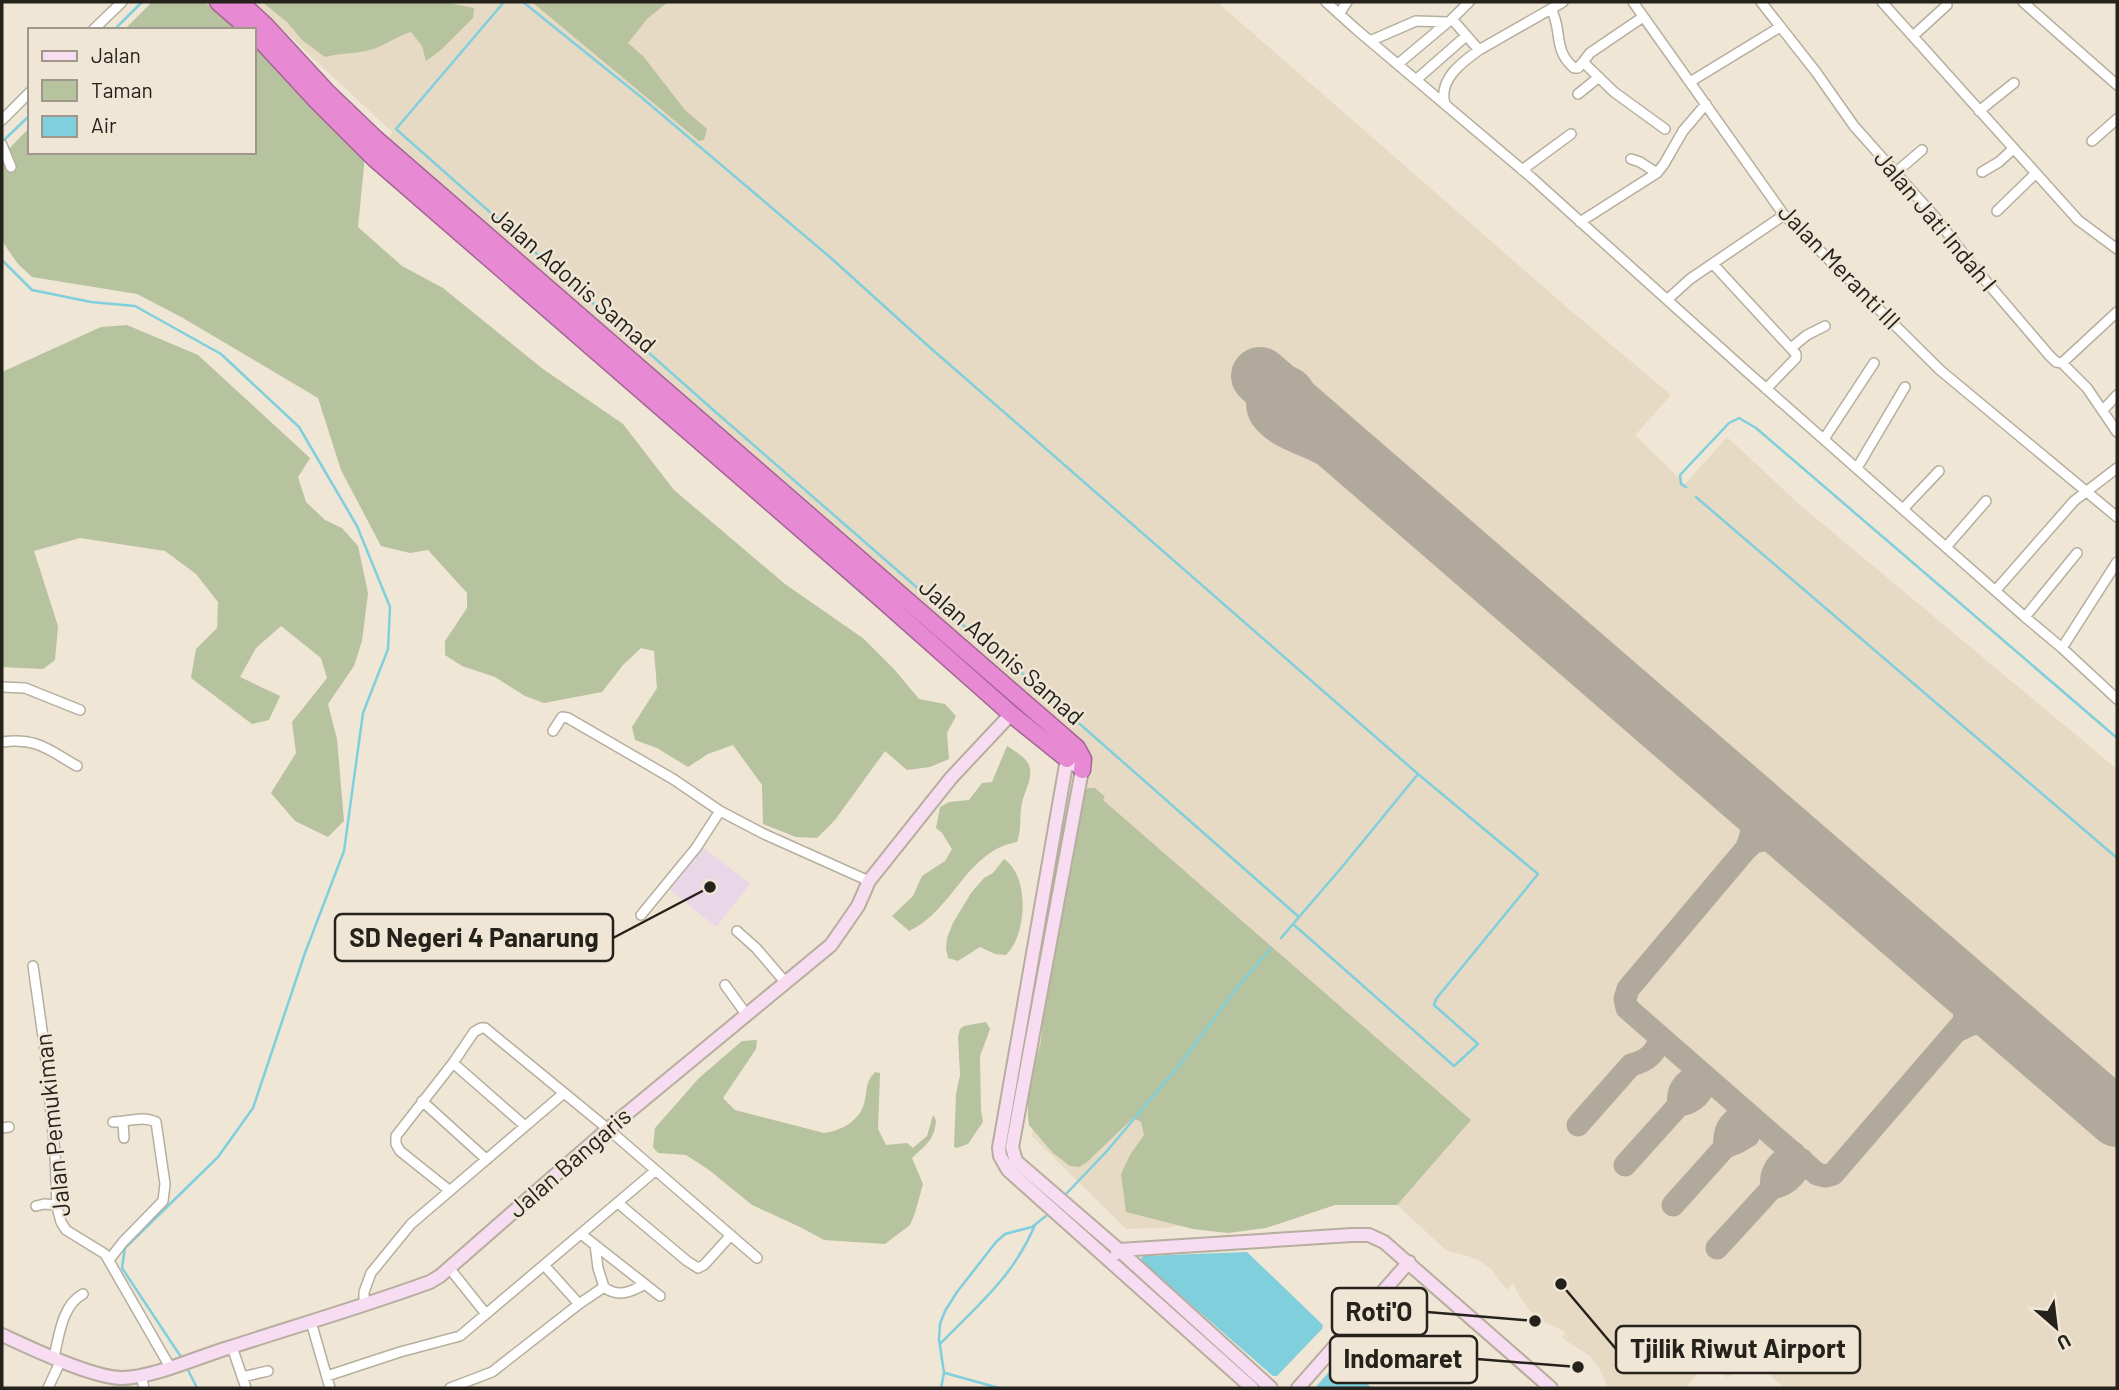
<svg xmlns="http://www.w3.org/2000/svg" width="2119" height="1390" font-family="Barlow,sans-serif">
  <rect width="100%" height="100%" fill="#efe6d6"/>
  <path fill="#e7dac4" d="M 253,2 L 1217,2 L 1570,310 L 1671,395 L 1635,435 L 1685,484 L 1727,437 L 1800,505 L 2117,769 L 2117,1388 L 1785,1388 L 1747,1355 L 1728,1378 L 1708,1362 L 1685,1388 L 1608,1388 L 1601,1371 L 1590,1356 L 1562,1338 L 1566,1332 L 1538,1319 L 1526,1306 L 1516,1290 L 1514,1283 L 1507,1290 L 1491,1269 L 1480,1261 L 1468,1256 L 1447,1251 L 1397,1205 L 1335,1205 L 1251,1218 L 1161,1228 L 1126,1229 L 1032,1136 L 1040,1077 L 1031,1069 L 1086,749 L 387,142 L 392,132 Z"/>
  <path fill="#e9d7e8" d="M 703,847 L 750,884 L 716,927 L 670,890 Z"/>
  <path fill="#b7c29e" d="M 152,2 L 205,2 L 238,30 L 124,30 Z
    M 262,2 L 444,2 L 474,8 L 473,18 L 441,50 L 426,61 L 422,46 L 411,32 C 396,36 385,46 370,50 C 355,54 340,53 325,57 L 302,40 L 287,22 Z
    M 532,2 L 668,2 L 647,19 L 628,43 L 643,56 L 685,110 L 707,129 L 704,140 L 699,141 Z
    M 254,43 L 269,56 L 306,101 L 365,156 L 358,227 L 402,266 L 443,288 L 543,369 L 623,424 L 674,490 L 785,584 L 864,639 L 894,669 L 919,699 L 945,704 L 956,716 L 947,733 L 949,759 L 930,767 L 907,770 L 885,751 L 835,820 L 817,838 L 796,837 L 763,824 L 762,785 L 733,745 L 708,754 L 688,767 L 657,748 L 635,740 L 632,727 L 657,688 L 654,651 L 641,648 L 623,665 L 602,692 L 544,703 L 525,696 L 495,677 L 462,666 L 445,655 L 445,641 L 467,608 L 467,593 L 428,550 L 410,553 L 381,546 L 341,470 L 318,398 L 183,318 L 137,294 L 32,277 L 18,264 L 2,241 L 2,156 L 30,127 L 30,152 L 254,152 Z
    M 127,325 L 198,355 L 310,458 L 298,477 L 306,502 L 325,520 L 342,528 L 358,546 L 368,593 L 362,641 L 354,666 L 328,704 L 337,739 L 344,821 L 328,837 L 295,821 L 271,793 L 296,753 L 292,722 L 327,678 L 321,658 L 281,626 L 256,648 L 240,677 L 280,696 L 269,720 L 252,724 L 191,678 L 196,649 L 217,628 L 218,602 L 196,574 L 165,551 L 80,538 L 34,551 L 58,626 L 55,660 L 43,669 L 2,667 L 2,372 L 101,327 Z
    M 1007,746 C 1016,752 1028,758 1030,769 C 1032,780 1024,792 1022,803 C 1019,815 1022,830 1017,842 C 966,851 953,911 909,931 L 892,916 L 913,896 L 922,876 L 945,861 L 952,849 L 942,833 L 936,828 L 940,807 L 949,802 L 969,800 L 982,783 L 992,782 Z
    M 1088,788 L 1095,788 L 1105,797 L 1103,800 L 1471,1120 L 1397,1205 L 1335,1205 L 1266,1228 L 1228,1233 L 1193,1229 L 1126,1212 L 1121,1174 L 1130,1155 L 1144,1135 L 1141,1122 L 1133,1118 L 1086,1163 L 1079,1167 L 1070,1166 L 1053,1153 L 1029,1125 L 1028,1118 L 1028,1090 L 1041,1041 L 1047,980 L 1084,791 Z
    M 1004,859 C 1030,876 1027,935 1006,955 L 995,954 L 980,947 L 958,961 L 948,958 L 946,948 L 947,938 L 953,923 L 971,893 L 984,878 L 993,873 Z
    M 986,1022 L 990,1029 L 980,1056 L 981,1110 L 983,1122 L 968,1144 L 957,1148 L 954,1147 L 956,1094 L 960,1075 L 958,1037 L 960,1029 L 964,1026 Z
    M 757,1040 L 756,1049 L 723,1098 L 735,1110 L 824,1133 C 841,1131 859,1121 864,1104 C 868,1090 864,1084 875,1072 L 880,1073 L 878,1129 L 886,1145 L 907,1143 L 913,1148 L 927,1136 L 933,1115 L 936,1120 C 935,1139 926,1145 912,1158 L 923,1184 L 915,1213 L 910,1225 L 885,1244 L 824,1240 L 802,1228 L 752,1205 L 709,1170 L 686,1155 L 658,1153 L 653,1147 L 655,1128 L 699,1078 L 742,1041 Z
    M 1432,1288 L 1547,1388 L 1539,1388 L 1429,1292 Z"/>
  <path fill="#7fcfdc" d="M 1247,1252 L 1323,1325 L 1322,1329 L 1277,1376 L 1273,1376 L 1140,1260 L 1143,1256 Z
    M 1339,1360 L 1372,1388 L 1315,1388 Z"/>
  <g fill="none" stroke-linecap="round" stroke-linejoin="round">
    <path stroke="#7fcfdc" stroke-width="2.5" d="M 504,2 L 396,129 L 719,415 L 921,591 L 1023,674 L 1299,917
      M 523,2 L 641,97 L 831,258 L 926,344 L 1418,774 L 1342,867 L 1281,938
      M 114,30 L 142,2
      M 2,142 L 30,115
      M 2,260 L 32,290 L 91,302 L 135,306 L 221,354 L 299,427 L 357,526 L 390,607 L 388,649 L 363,713 L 344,851 L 305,953 L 253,1108 L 218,1157 L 125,1248 L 122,1268 L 183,1360
      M 1686,487 L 1681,484 L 1680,475 L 1729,423 L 1739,418 L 1756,428 L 2117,738
      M 1696,497 L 2117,858
      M 1293,924 L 1454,1066 L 1478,1044 L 1434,1005 L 1436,999 L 1538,874 L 1418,774
      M 1066,1194 L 1107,1151 L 1181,1063 L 1236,989 L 1271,948
      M 940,1344 C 978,1305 1013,1277 1035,1225
      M 186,1366 L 197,1388
      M 945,1373 L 999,1388
      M 941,1388 L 944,1373 L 939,1339 L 940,1324 L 945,1311 L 957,1292 L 996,1242 L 1005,1234 L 1032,1227 L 1046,1216"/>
    <path stroke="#b1aa9c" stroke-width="23" d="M 1303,413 C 1304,406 1306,399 1304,392 C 1298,373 1271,371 1261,387 C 1256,397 1256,409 1262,418 C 1275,436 1298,442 1317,451 C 1340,462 1362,473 1385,485
      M 1740,792 C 1754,814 1757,824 1746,849 L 1628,989 L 1625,999 L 1627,1008 L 1817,1174 L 1825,1176 L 1833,1174 L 1964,1022 C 1966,1007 1964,996 1957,983 L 1886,918
      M 1746,849 L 1754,842 L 1783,836 L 1808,851
      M 1959,1030 C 1965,1027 1972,1023 1979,1022 C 2011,1017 2044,1056 2067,1074
      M 1679,1105 C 1676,1088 1687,1079 1701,1073
      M 1578,1125 L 1631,1065 C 1648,1061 1655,1053 1661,1038
      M 1725,1147 C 1723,1129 1730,1119 1747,1113
      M 1625,1165 L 1679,1105 C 1695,1103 1702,1093 1708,1079
      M 1772,1188 C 1769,1171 1779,1160 1794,1153
      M 1673,1205 L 1725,1147 L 1738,1142 L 1748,1136 L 1752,1127 L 1753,1118
      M 1717,1248 L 1772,1188 C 1787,1185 1797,1175 1802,1160"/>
    <path stroke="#b1aa9c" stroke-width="58" d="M 1260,376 L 2117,1118"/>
    <defs>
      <path id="street" d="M 1326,2 L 1357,30 L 1532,178 L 1745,370 L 2025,617 L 2062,648 L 2117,699
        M 1469,2 L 1452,19 L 1479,50 L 1563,2
        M 1633,2 L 1784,215 L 1940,370 L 2117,517
        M 1761,2 L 1816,72 L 1854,126 L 1935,217 L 1973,266 L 2049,355 L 2056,362 L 2062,363 L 2087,388 L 2117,432
        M 1882,2 L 2078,220 L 2117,249
        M 2023,2 L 2117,85
        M 1551,9 C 1563,30 1552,49 1574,68 L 1578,68 L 1583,62
        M 1339,14 L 1347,2
        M 1643,17 L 1590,53 L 1583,62 L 1614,92 L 1665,129
        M 93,30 L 122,2
        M 1913,36 L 1947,5
        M 1370,41 L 1416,21 L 1448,22
        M 1398,64 L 1448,22
        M 1417,79 L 1466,36
        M 1690,82 L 1780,27
        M 1578,94 L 1599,77
        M 1445,104 C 1438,80 1461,63 1479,50
        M 1979,111 L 2014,83
        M 2,120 L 30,92
        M 2092,141 L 2117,119
        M 2,145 L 11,167
        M 1631,159 L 1640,162 L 1657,173
        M 1522,170 L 1571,134
        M 1982,172 L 1999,162 L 2013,149
        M 1895,173 L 1922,150
        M 1997,211 L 2035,174
        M 1580,222 L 1657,173 L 1664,164 L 1683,131 L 1706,104
        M 1713,264 L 1796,354 L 1796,358 L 1766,389
        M 1668,299 L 1690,279 L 1784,215
        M 1791,348 L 1807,335 L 1825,326
        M 2062,363 L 2117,312
        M 2103,410 L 2117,395
        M 1824,439 L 1874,363
        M 1857,468 L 1905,387
        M 1903,509 L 1939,471
        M 1946,547 L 1986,501
        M 1996,590 L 2074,501 L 2117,468
        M 2025,617 L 2077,553
        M 2062,648 L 2117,562
        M 2,687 L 25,688 L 80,710
        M 553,731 L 562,717 L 568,718 L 673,779 L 720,811 L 764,834 L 869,881
        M 2,742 C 36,737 49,750 77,766
        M 641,915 L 696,848 L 720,811
        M 737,931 L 756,948 L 786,983
        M 33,966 L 45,1051 L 55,1153 L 57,1207 L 61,1222 L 66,1230 L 105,1254 L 170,1367
        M 725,985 L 746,1014
        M 453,1063 L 525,1126
        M 422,1101 L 486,1159
        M 123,1122 L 124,1138
        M 2,1128 L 9,1127
        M 450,1191 L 400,1151 L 396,1144 L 396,1136 L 453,1063 L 474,1032 L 481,1028 L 485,1028 L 608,1129 L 757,1258
        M 618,1203 L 687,1261 L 698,1268 L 704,1265 L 731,1235
        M 36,1206 L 44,1204 L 57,1205
        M 581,1234 L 660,1296
        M 595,1245 L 598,1268 L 604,1287
        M 109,1260 L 123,1242 L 163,1201 L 165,1184 L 156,1122 C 143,1115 127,1122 113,1122
        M 450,1269 L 486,1314
        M 579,1304 L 604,1287 C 618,1298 631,1292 645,1284
        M 364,1306 L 364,1292 L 371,1273 L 411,1224 L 564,1093
        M 311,1322 L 330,1388
        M 232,1347 L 246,1388
        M 54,1357 C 59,1336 62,1305 83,1294
        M 141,1375 L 144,1388
        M 327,1376 L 400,1352 L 460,1336 L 655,1171
        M 242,1377 L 268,1371
        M 48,1388 L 61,1360
        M 450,1388 L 492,1372 L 579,1304 L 544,1265"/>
      <path id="secondary" d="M 1117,1253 L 1119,1250 L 1352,1235 L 1369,1235 L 1384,1242 L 1551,1388
        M 2,1335 C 30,1348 91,1377 121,1378 C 152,1378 198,1357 228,1348 C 296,1326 364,1306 430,1282 L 440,1276 L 608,1129 L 831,945 L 858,906 L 869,881 L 951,778 L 1011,714
        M 1252,1388 L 1008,1170 L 1000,1156 L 999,1148 L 1067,759 L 1082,770 L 1012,1147 L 1016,1161 L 1119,1250 L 1271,1388
        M 1298,1388 L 1409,1262"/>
      <path id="highway" d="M 218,2 L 250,30
        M 240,2 L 265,25 L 326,91 L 376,139 L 1077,748 L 1083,759 L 1082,770
        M 254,33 L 316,100 L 375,159 L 878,596 L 1011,714 L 1067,759"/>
    </defs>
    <use href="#street" stroke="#b6ae9e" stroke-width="12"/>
    <use href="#secondary" stroke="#b6ae9e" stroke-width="16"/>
    <use href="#highway" stroke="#a36593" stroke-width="19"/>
    <use href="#street" stroke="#fff" stroke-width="9"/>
    <use href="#secondary" stroke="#f8dcf2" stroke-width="12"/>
    <use href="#highway" stroke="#e789d3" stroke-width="16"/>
  </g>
  <g text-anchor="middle" stroke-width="5" stroke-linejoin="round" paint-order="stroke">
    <g font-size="24" fill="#25211b" stroke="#efe6d6">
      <text transform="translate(1935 221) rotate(50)" y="8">Jalan Jati Indah I</text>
      <text transform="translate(1839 267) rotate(46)" y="8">Jalan Meranti III</text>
      <text transform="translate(573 280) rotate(41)" y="8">Jalan Adonis Samad</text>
      <text transform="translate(1001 652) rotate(41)" y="8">Jalan Adonis Samad</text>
      <text transform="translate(53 1125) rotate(-96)" y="8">Jalan Pemukiman</text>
      <text transform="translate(570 1163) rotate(-41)" y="8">Jalan Bangaris</text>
    </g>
  </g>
  <path fill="none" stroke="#25211b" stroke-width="2.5" d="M710 887L613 938M1535 1321L1427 1312M1561 1284L1616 1349M1578 1367L1477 1359"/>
  <g fill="#25211b" stroke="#efe6d6" stroke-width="2.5">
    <circle cx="710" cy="887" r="7"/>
    <circle cx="1535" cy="1321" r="7"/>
    <circle cx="1561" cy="1284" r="7"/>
    <circle cx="1578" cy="1367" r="7"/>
  </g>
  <g fill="#efe6d6" stroke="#25211b" stroke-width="2.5">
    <rect x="335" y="914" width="278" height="47" rx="7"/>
    <rect x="1332" y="1288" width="95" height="47" rx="7"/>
    <rect x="1616" y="1326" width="244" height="47" rx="7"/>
    <rect x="1330" y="1336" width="147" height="47" rx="7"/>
  </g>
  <g font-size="26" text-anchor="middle" font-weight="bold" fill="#25211b">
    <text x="474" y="947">SD Negeri 4 Panarung</text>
    <text x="1379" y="1321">Roti'O</text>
    <text x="1738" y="1358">Tjilik Riwut Airport</text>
    <text x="1403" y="1368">Indomaret</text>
  </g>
  <rect width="2119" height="1390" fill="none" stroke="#25211b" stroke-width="7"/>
  <rect x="28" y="28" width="228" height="126" fill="#efe6d6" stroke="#9e978b" stroke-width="2"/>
  <rect x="42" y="51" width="35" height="10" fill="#f8dcf2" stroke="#9e978b" stroke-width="2"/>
  <text x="91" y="63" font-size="21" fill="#25211b">Jalan</text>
  <rect x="42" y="80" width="35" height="21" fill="#b7c29e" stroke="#9e978b" stroke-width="2"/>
  <text x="91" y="98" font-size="21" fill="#25211b">Taman</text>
  <rect x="42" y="116" width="35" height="21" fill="#7fcfdc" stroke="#9e978b" stroke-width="2"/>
  <text x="91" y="133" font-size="21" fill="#25211b">Air</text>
  <g transform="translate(2056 1327) rotate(152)" stroke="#efe6d6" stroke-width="5" paint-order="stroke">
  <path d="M0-5L12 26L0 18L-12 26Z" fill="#25211b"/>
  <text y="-10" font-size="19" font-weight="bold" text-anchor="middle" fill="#25211b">U</text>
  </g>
</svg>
